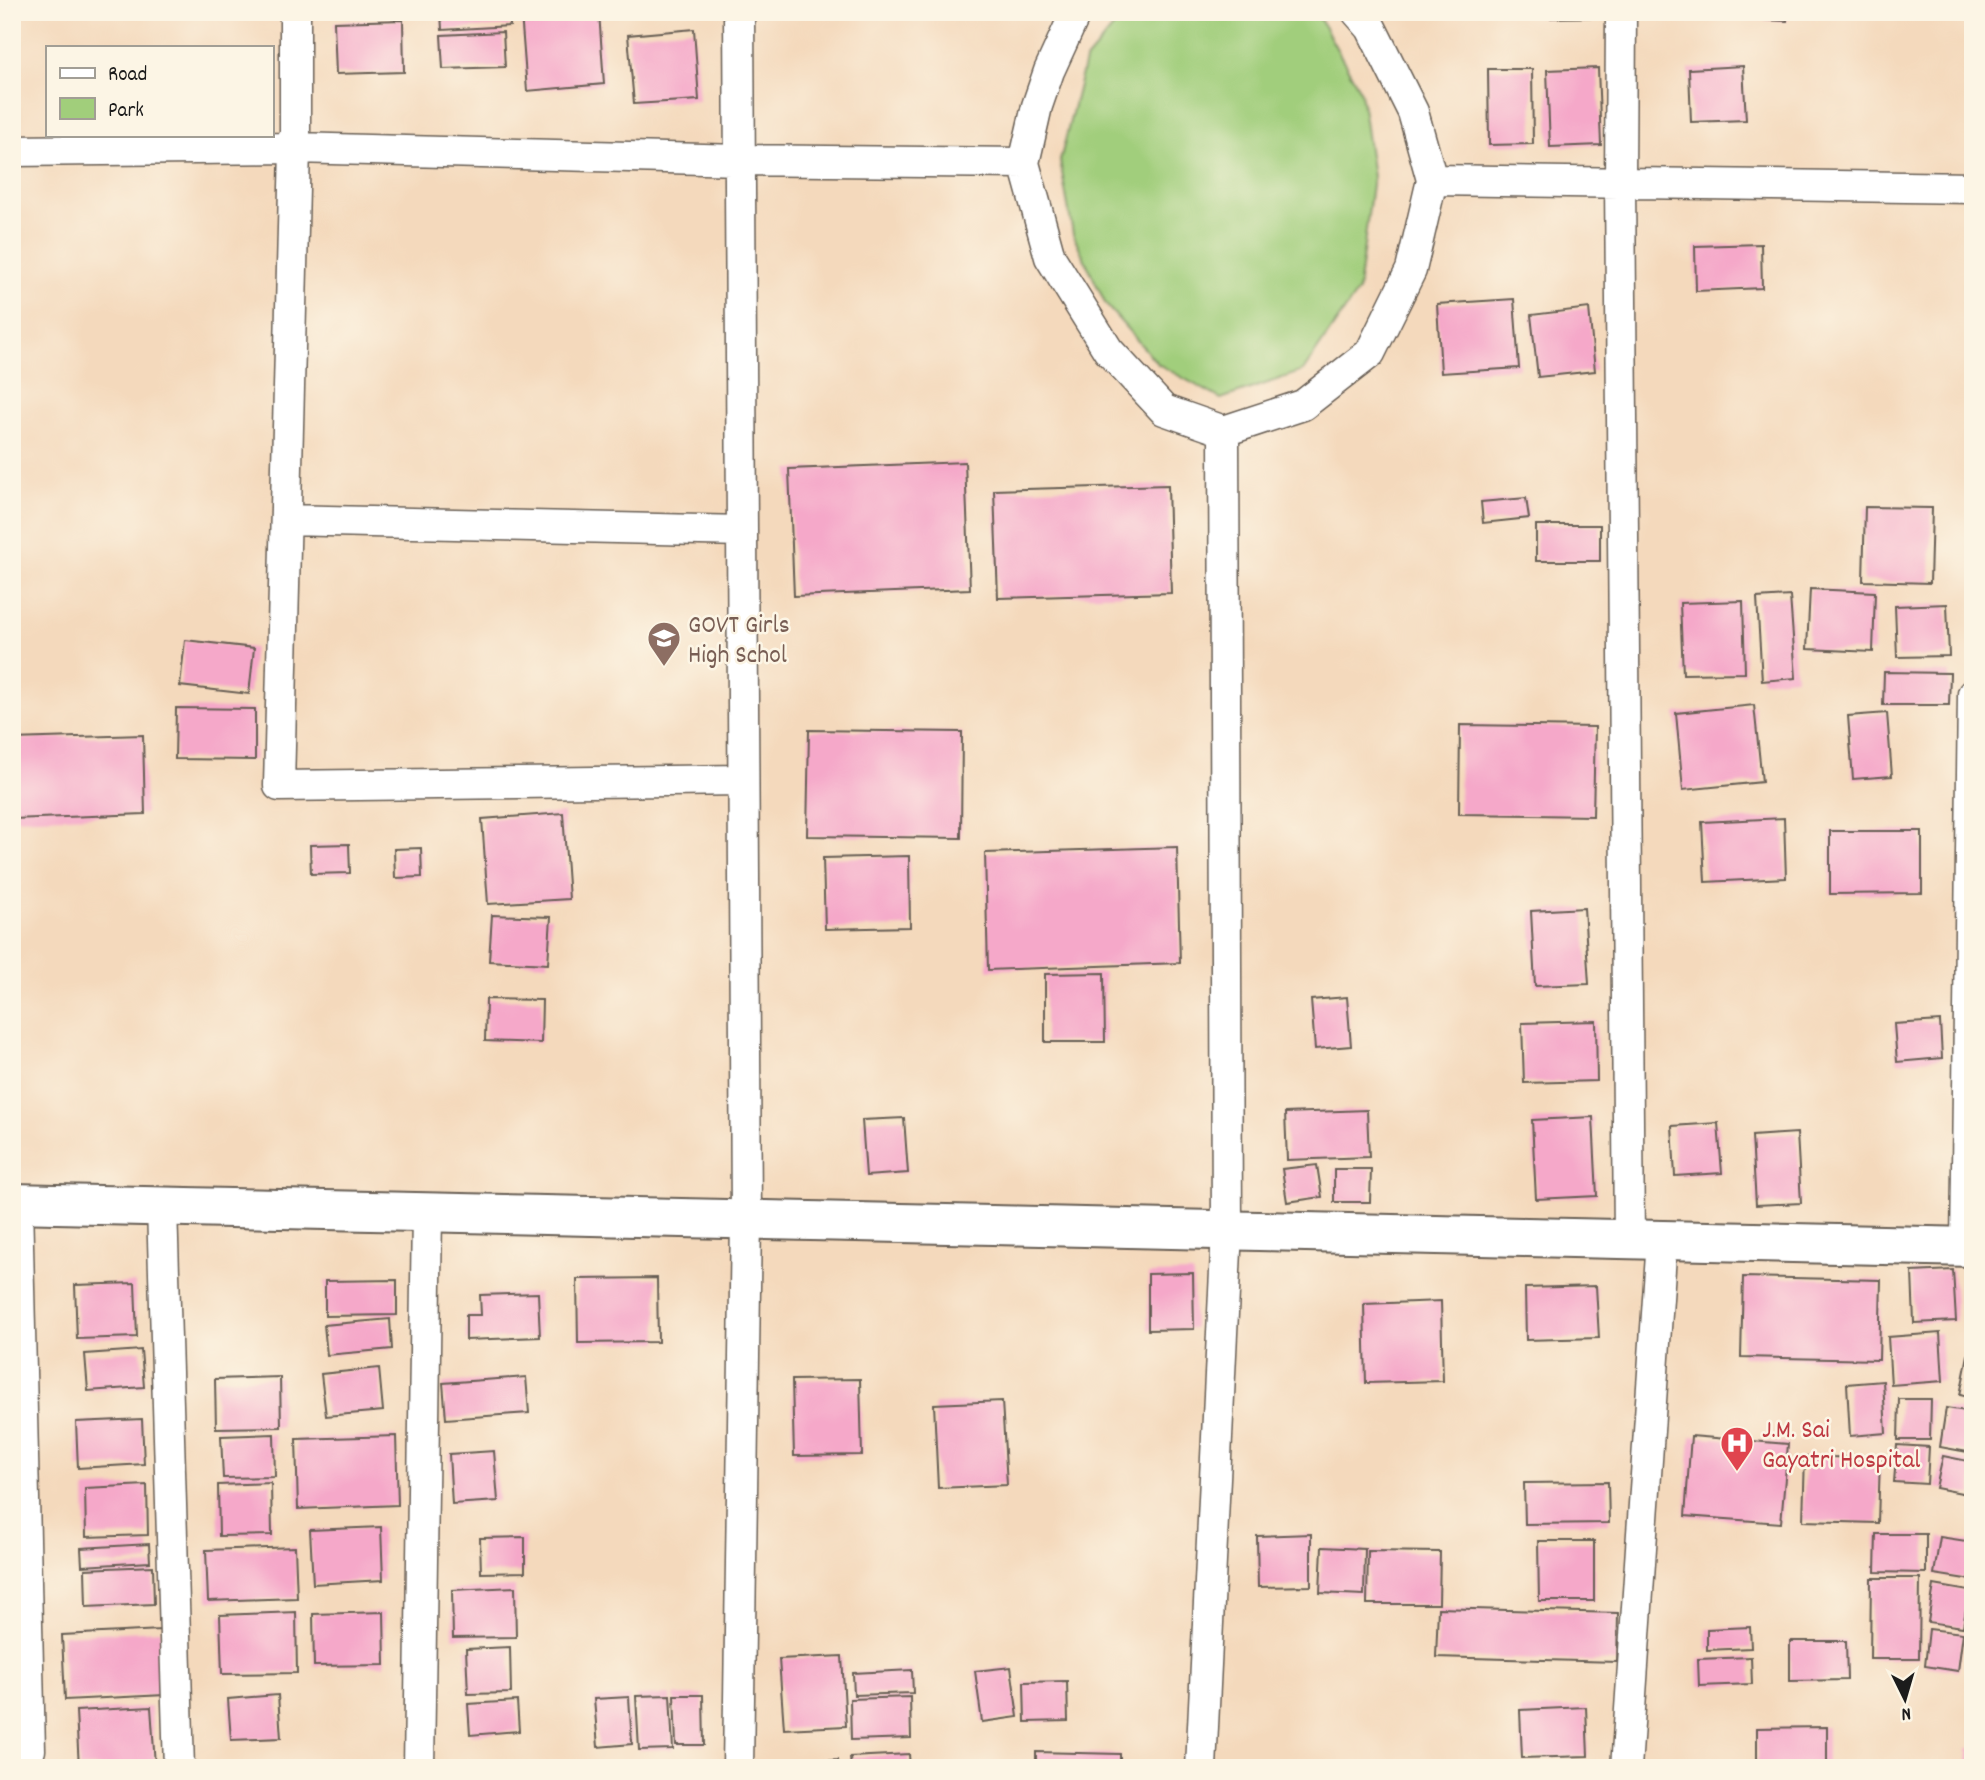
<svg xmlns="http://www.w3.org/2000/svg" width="1985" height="1780" font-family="Dekko,sans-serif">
  <rect width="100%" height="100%" fill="#fcf5e5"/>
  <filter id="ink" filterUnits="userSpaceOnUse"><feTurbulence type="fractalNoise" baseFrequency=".0143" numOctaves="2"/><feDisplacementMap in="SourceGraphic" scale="14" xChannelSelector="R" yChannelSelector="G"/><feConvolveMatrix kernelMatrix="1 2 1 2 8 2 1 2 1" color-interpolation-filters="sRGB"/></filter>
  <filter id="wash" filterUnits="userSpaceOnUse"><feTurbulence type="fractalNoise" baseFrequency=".00686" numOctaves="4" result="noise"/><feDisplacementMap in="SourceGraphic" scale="28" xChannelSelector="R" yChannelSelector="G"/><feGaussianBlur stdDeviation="1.57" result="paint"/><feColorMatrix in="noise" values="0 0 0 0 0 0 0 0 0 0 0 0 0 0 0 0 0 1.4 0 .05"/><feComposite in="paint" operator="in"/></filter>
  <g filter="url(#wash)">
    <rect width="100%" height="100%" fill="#f4d9bc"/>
    <path fill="#a1ce7b" stroke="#5e754c" stroke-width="2" d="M 1126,12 L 1316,12 L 1361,92 L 1373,177 L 1358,291 L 1303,371 L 1221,399 L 1158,364 L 1106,305 L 1073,234 L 1060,161 L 1085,61 Z"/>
    <g id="blocks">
      <path fill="#f5a8c9" d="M 441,12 L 510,12 L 510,26 L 442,30 Z
        M 599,12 L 604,84 L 527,91 L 521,13 Z
        M 1539,12 L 1602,12 L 1602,17 L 1539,18 Z
        M 1716,12 L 1788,12 L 1787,21 L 1715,18 Z
        M 403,20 L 404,72 L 336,74 L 334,22 Z
        M 694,29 L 699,100 L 634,104 L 628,35 Z
        M 503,32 L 505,67 L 443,69 L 441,35 Z
        M 1743,66 L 1746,120 L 1691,122 L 1689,69 Z
        M 1598,68 L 1601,145 L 1550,147 L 1547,70 Z
        M 1488,69 L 1532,69 L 1533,144 L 1489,145 Z
        M 1761,244 L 1762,288 L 1696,291 L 1695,246 Z
        M 1514,299 L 1519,368 L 1441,373 L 1437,304 Z
        M 1589,308 L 1595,371 L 1538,377 L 1531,315 Z
        M 965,462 L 970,589 L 794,596 L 789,469 Z
        M 1168,485 L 1171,593 L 998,598 L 994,490 Z
        M 1526,498 L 1529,518 L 1483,523 L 1481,502 Z
        M 1865,507 L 1932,508 L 1930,583 L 1863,581 Z
        M 1536,525 L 1600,525 L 1600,561 L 1536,561 Z
        M 1810,589 L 1875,592 L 1873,652 L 1807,649 Z
        M 1790,596 L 1796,678 L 1762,681 L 1757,598 Z
        M 1743,601 L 1745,673 L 1683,674 L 1680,603 Z
        M 1947,604 L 1949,656 L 1897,657 L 1895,606 Z
        M 185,640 L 254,648 L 249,694 L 180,686 Z
        M 1884,672 L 1950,673 L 1949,705 L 1883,705 Z
        M 1754,705 L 1762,782 L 1683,790 L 1676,713 Z
        M 176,708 L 255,709 L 255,760 L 175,759 Z
        M 1887,713 L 1892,776 L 1853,779 L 1848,716 Z
        M 1460,725 L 1595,727 L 1593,816 L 1459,814 Z
        M 809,730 L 962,732 L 961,838 L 807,836 Z
        M 143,735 L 145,814 L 12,819 L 12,739 Z
        M 563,813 L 569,899 L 488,904 L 482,819 Z
        M 1784,818 L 1786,878 L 1705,882 L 1702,822 Z
        M 1830,831 L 1922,831 L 1922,893 L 1830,894 Z
        M 349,844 L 350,873 L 311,874 L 310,845 Z
        M 1177,847 L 1180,963 L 988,970 L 985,853 Z
        M 421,848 L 422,877 L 395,878 L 394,849 Z
        M 909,856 L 910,927 L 825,929 L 823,858 Z
        M 1584,908 L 1589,984 L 1535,986 L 1531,911 Z
        M 492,915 L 551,917 L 548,964 L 489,961 Z
        M 1104,973 L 1105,1042 L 1045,1042 L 1045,974 Z
        M 1347,997 L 1351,1046 L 1315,1049 L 1311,1000 Z
        M 486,999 L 542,1000 L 541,1043 L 485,1041 Z
        M 1596,1021 L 1597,1081 L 1524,1083 L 1522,1023 Z
        M 1940,1021 L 1942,1058 L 1897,1062 L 1894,1024 Z
        M 1367,1110 L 1369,1157 L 1287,1160 L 1285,1113 Z
        M 1593,1117 L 1597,1196 L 1536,1199 L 1532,1120 Z
        M 904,1118 L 908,1173 L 866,1176 L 862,1120 Z
        M 1718,1123 L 1722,1173 L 1675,1176 L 1672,1126 Z
        M 1797,1133 L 1801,1203 L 1756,1205 L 1752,1136 Z
        M 1317,1165 L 1322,1197 L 1287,1202 L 1282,1169 Z
        M 1334,1169 L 1371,1169 L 1370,1202 L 1334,1202 Z
        M 1953,1270 L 1956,1321 L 1914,1323 L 1912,1272 Z
        M 1193,1273 L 1194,1329 L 1148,1330 L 1148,1274 Z
        M 1743,1277 L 1881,1280 L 1879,1360 L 1741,1357 Z
        M 657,1278 L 658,1342 L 578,1343 L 577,1279 Z
        M 397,1280 L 397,1315 L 325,1316 L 325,1281 Z
        M 135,1283 L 137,1337 L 77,1339 L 75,1285 Z
        M 1596,1286 L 1599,1338 L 1526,1340 L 1525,1288 Z
        M 538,1293 L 540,1337 L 466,1340 L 466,1315 L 481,1315 L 480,1295 Z
        M 1441,1301 L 1443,1381 L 1366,1383 L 1364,1304 Z
        M 390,1319 L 392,1349 L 327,1355 L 324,1325 Z
        M 1940,1333 L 1943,1381 L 1891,1385 L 1888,1337 Z
        M 1970,1345 L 1973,1345 L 1973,1398 L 1960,1395 Z
        M 141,1350 L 144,1387 L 88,1391 L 85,1354 Z
        M 379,1368 L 383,1411 L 326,1416 L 321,1374 Z
        M 280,1377 L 281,1427 L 216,1428 L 215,1379 Z
        M 526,1377 L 529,1413 L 446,1419 L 443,1383 Z
        M 860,1379 L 862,1455 L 794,1456 L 792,1380 Z
        M 1883,1381 L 1886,1433 L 1850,1436 L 1847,1384 Z
        M 1899,1399 L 1931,1399 L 1930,1440 L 1898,1440 Z
        M 1002,1401 L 1007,1485 L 938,1488 L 934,1404 Z
        M 1946,1408 L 1973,1412 L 1973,1453 L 1940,1447 Z
        M 142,1419 L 144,1464 L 78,1468 L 76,1422 Z
        M 274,1434 L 275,1477 L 223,1478 L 221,1436 Z
        M 396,1436 L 398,1505 L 298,1509 L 296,1439 Z
        M 1691,1436 L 1788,1444 L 1781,1523 L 1685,1516 Z
        M 1897,1445 L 1929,1447 L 1927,1484 L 1894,1482 Z
        M 494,1451 L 498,1501 L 452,1504 L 449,1454 Z
        M 1805,1456 L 1880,1459 L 1878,1523 L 1803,1521 Z
        M 1943,1456 L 1973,1462 L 1972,1495 L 1936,1488 Z
        M 1608,1482 L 1609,1523 L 1525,1524 L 1524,1483 Z
        M 271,1483 L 272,1535 L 219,1536 L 218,1485 Z
        M 147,1485 L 148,1535 L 86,1537 L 85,1488 Z
        M 381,1527 L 383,1580 L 313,1584 L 310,1530 Z
        M 1311,1534 L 1311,1586 L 1258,1587 L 1257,1536 Z
        M 1876,1534 L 1926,1534 L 1926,1573 L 1875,1572 Z
        M 525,1537 L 525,1572 L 481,1573 L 480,1538 Z
        M 1940,1537 L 1973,1542 L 1972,1580 L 1934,1574 Z
        M 1538,1541 L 1594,1541 L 1594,1601 L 1539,1601 Z
        M 149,1544 L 150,1562 L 82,1566 L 81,1548 Z
        M 295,1547 L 297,1598 L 208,1601 L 206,1550 Z
        M 1322,1547 L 1365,1549 L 1364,1595 L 1320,1593 Z
        M 1368,1551 L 1440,1552 L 1439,1604 L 1367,1604 Z
        M 153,1566 L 154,1604 L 86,1607 L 85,1569 Z
        M 1871,1578 L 1920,1578 L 1919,1659 L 1870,1659 Z
        M 1934,1585 L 1969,1591 L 1963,1627 L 1928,1622 Z
        M 515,1587 L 516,1637 L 453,1638 L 452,1590 Z
        M 1438,1608 L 1618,1613 L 1617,1662 L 1436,1657 Z
        M 296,1612 L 297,1673 L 222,1674 L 220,1615 Z
        M 384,1612 L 385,1665 L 314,1666 L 313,1614 Z
        M 1750,1627 L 1751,1648 L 1707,1650 L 1707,1629 Z
        M 1929,1629 L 1963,1633 L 1958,1671 L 1925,1666 Z
        M 161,1630 L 165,1695 L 65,1700 L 62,1635 Z
        M 1790,1641 L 1846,1641 L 1847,1680 L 1790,1681 Z
        M 1970,1641 L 1973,1641 L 1973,1678 L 1968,1678 Z
        M 510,1647 L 511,1693 L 468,1694 L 466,1649 Z
        M 842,1656 L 846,1726 L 784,1729 L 779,1659 Z
        M 1751,1657 L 1752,1684 L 1699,1686 L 1698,1659 Z
        M 1011,1667 L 1018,1717 L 982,1722 L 975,1671 Z
        M 912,1670 L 913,1693 L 854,1695 L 853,1673 Z
        M 1067,1681 L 1068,1721 L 1025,1722 L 1024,1682 Z
        M 278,1695 L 281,1738 L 231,1740 L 228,1699 Z
        M 670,1695 L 673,1749 L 639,1750 L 636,1696 Z
        M 674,1695 L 703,1695 L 704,1745 L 676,1745 Z
        M 629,1697 L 632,1744 L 598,1747 L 594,1699 Z
        M 910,1697 L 911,1738 L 851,1740 L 850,1699 Z
        M 517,1701 L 519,1731 L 470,1735 L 468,1704 Z
        M 151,1707 L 155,1765 L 79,1768 L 76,1711 Z
        M 1586,1707 L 1588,1756 L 1522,1758 L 1520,1710 Z
        M 1827,1727 L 1827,1768 L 1757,1768 L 1757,1728 Z
        M 1968,1748 L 1973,1748 L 1973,1768 L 1968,1768 Z
        M 1036,1752 L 1120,1754 L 1120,1768 L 1036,1768 Z
        M 909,1754 L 910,1768 L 851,1768 L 850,1757 Z
        M 838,1760 L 839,1768 L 796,1768 L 796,1763 Z"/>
    </g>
  </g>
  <g filter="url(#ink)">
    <use href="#blocks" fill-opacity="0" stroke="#685e54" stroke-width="2"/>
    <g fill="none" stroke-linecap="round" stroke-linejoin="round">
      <defs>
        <path id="street" d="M 295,12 L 295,148 L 279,786 L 743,780
          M 1076,12 L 1049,71 L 1037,106 L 1024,163 L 1050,257 L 1108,350 L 1164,410 L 1224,431 L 1303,405 L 1370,353 L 1411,270 L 1432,180 L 1413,112 L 1371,28 L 1357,12
          M 1621,12 L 1620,183 L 1629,1239
          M 12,151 L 295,148 L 740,160 L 1024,163
          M 1432,180 L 1973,188
          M 286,520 L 742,531
          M 17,1203 L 30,1750
          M 162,1207 L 179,1768
          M 1966,1247 L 1973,694
          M 419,1768 L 427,1213
          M 738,1768 L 746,1219 L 739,12
          M 1201,1768 L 1227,1230 L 1224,431
          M 1626,1768 L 1662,1240"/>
        <path id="secondary" d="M 12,1203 L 1973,1247"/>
      </defs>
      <use href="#street" stroke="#685e54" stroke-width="33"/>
      <use href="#secondary" stroke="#685e54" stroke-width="42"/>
      <use href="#street" stroke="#fff" stroke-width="30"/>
      <use href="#secondary" stroke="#fff" stroke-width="38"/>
    </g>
  </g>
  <defs>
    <symbol id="school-pin" viewBox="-11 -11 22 30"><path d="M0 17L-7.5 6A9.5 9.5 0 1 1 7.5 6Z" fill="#8d6e63" stroke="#fcf5e5"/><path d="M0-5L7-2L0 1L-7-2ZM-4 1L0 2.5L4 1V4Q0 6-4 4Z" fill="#fff"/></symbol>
    <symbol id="hospital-pin" viewBox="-11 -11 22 30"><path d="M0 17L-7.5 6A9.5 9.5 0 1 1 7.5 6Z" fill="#e0444e" stroke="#fcf5e5"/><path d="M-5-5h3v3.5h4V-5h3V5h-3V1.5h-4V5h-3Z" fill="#fff"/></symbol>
  </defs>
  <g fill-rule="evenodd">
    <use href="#school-pin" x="645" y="619" width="38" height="52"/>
    <use href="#hospital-pin" x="1718" y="1424" width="38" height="52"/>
  </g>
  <g text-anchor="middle" stroke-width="5" stroke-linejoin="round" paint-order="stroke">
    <g font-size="26" fill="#785e54" stroke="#fcf5e5" text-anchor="start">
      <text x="688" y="632">GOVT Girls<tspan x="688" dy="30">High Schol</tspan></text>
    </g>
    <g font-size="26" fill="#be3a42" stroke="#fcf5e5" text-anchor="start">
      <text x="1762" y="1437">J.M. Sai<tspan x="1762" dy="30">Gayatri Hospital</tspan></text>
    </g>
  </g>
  <rect width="1985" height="1780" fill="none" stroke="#fcf5e5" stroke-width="42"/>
  <rect x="46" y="46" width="228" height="91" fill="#fcf5e5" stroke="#a29e95" stroke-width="2"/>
  <rect x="60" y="68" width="35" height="10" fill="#ffffff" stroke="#a29e95" stroke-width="2"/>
  <text x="108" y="80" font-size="21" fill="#1c1c1c">Road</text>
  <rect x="60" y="98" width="35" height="21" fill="#a1ce7b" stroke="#a29e95" stroke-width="2"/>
  <text x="108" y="116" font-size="21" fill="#1c1c1c">Park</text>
  <g transform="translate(1905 1699) rotate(175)" stroke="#fcf5e5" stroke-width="5" paint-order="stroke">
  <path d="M0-5L12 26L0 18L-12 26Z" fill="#1c1c1c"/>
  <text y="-10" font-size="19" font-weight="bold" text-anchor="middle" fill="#1c1c1c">N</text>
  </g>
</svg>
